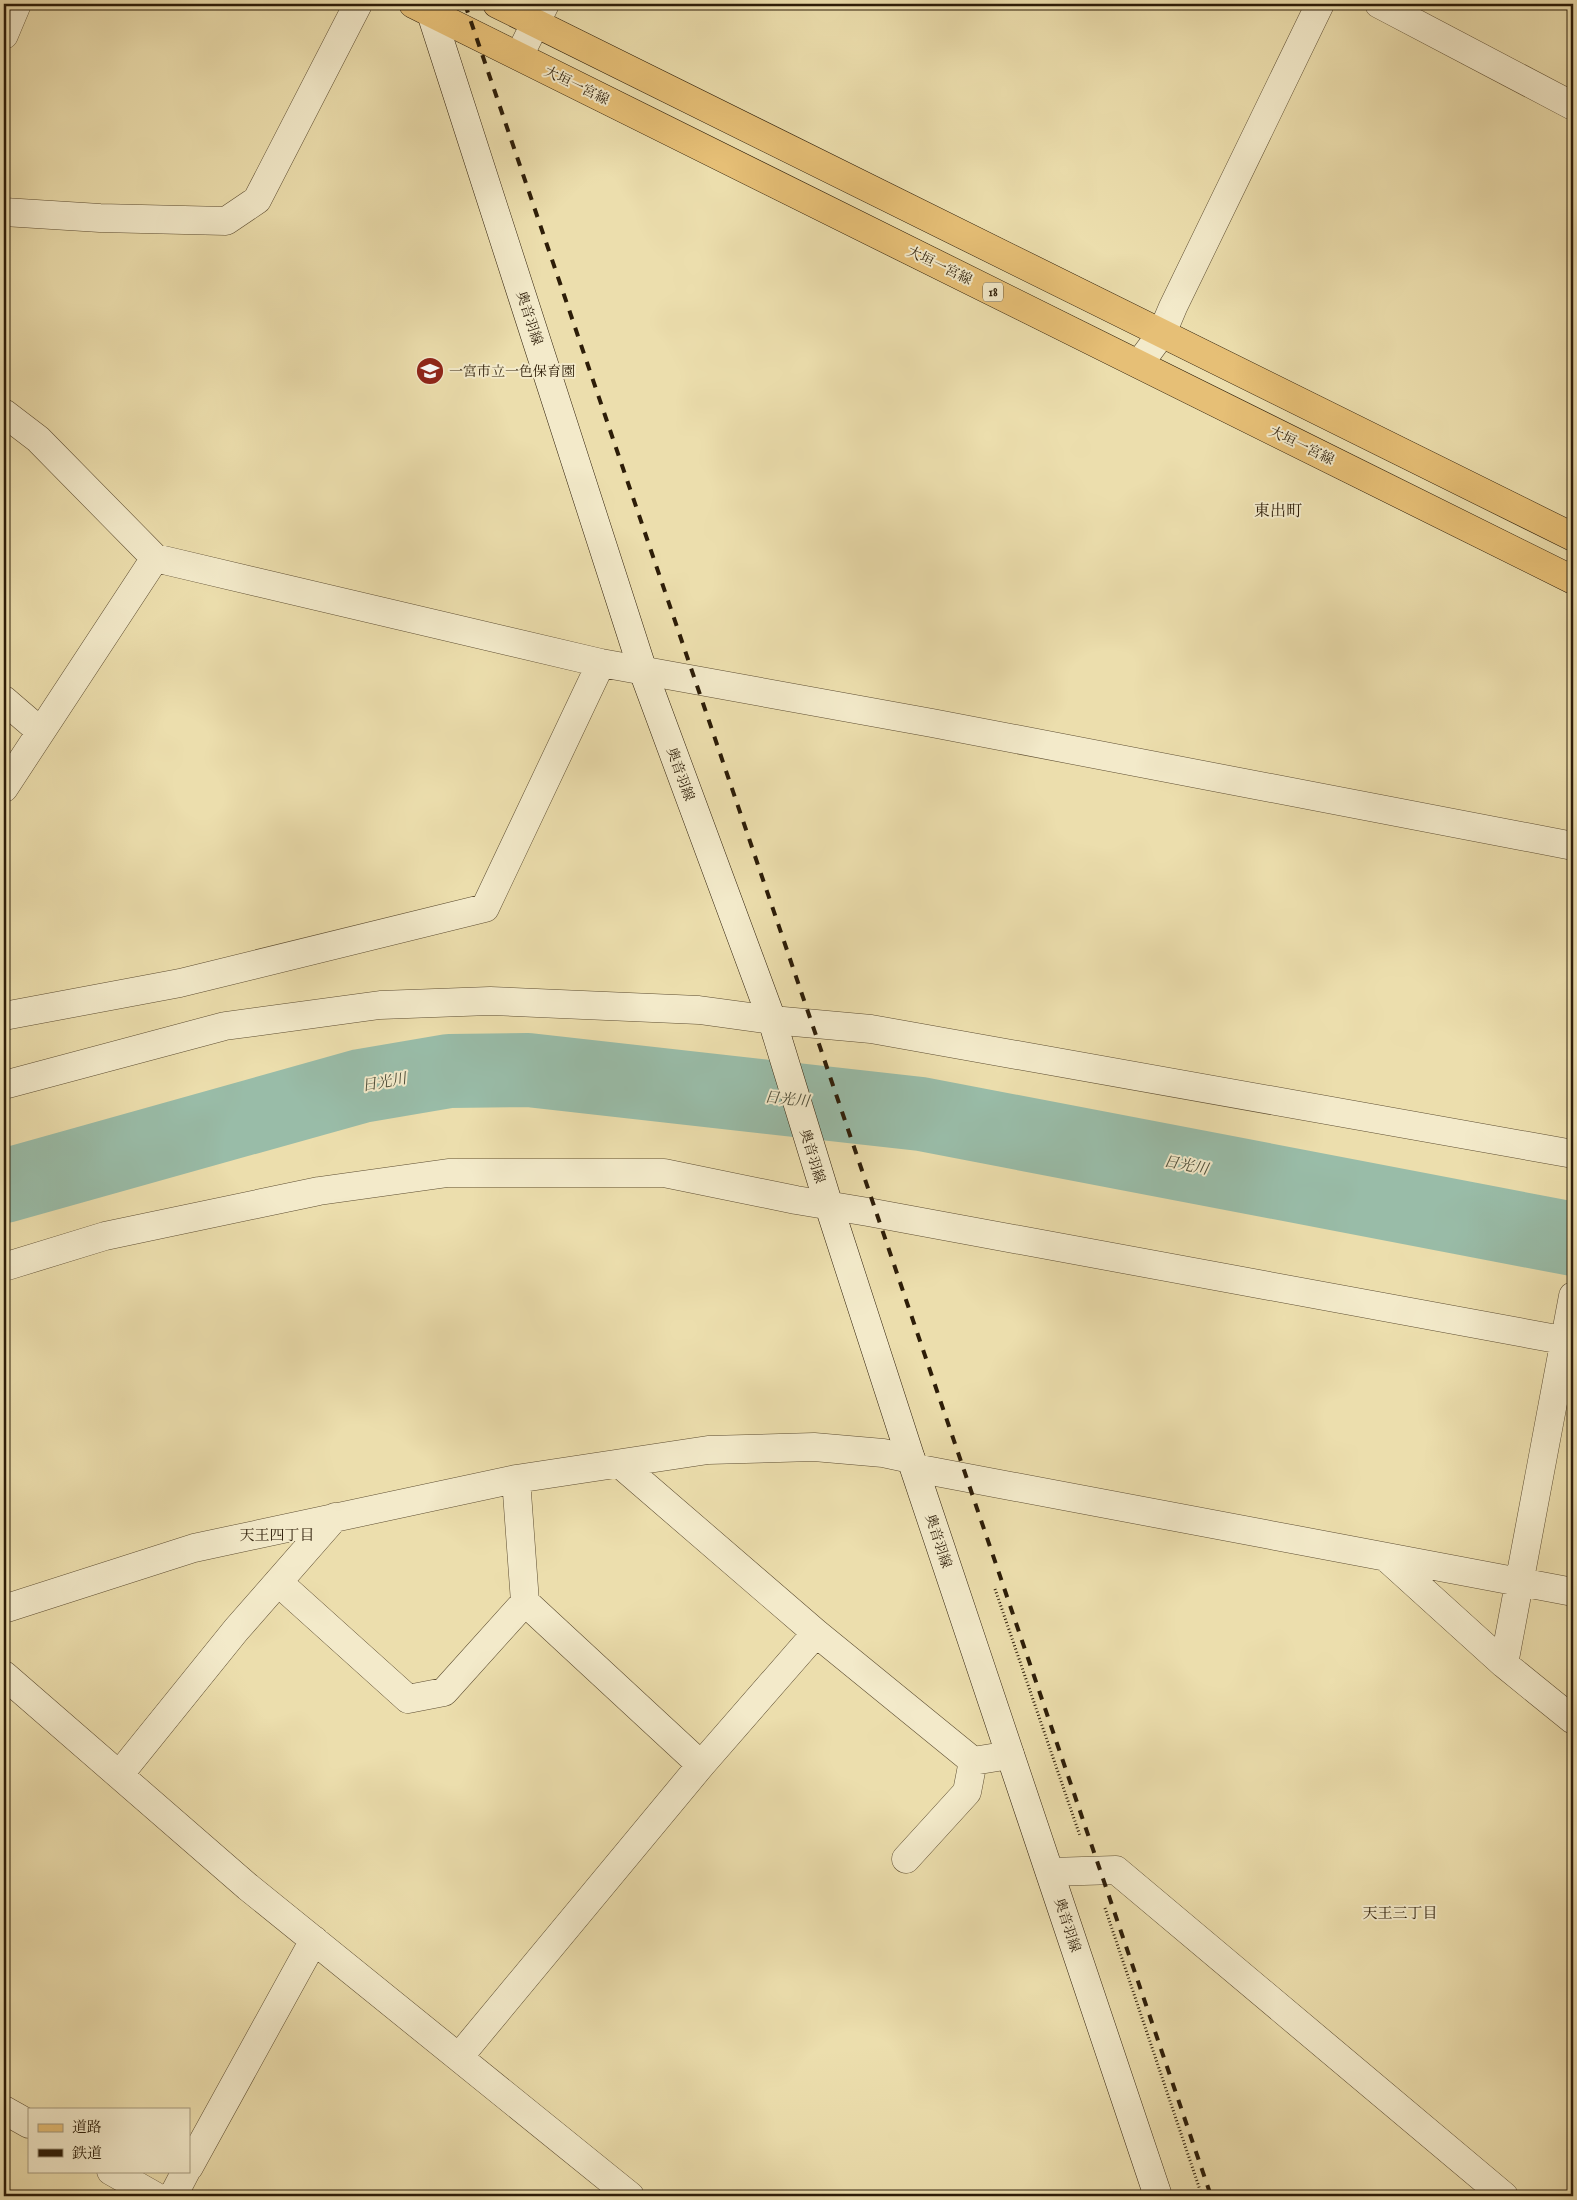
<svg xmlns="http://www.w3.org/2000/svg" width="1577" height="2200" font-family="'IM FELL English','Noto Serif JP',serif">
  <rect width="100%" height="100%" fill="#ecdead"/>
  <filter id="stains"><feTurbulence type="fractalNoise" baseFrequency=".004" numOctaves="4"/><feColorMatrix values="0 0 0 0 .2 0 0 0 0 .09 0 0 0 0 .02 0 0 0 .5 -.17"/></filter>
  <radialGradient id="worn" r=".72"><stop offset=".6" stop-color="#630" stop-opacity="0"/><stop offset="1" stop-color="#630" stop-opacity=".3"/></radialGradient>
  <g fill="none" stroke-linecap="round" stroke-linejoin="round">
    <path stroke="#99bca8" stroke-width="74" d="M 4,1186 L 361,1086 L 449,1071 L 528,1070 L 921,1114 L 1573,1239"/>
    <defs>
      <path id="street" d="M 1379,4 L 1573,106
        M 4,35 L 17,4
        M 519,56 L 545,4
        M 4,212 L 100,218 L 226,221 L 257,200 L 358,4
        M 1139,364 L 1162,333 L 1173,307 L 1320,4
        M 4,413 L 38,439 L 155,558 L 601,663 L 932,723 L 1573,846
        M 4,700 L 40,731
        M 4,788 L 155,558
        M 4,1016 L 180,983 L 485,908 L 601,663
        M 4,1085 L 225,1026 L 380,1005 L 490,1001 L 699,1010 L 772,1020 L 871,1029 L 1573,1154
        M 4,1267 L 105,1236 L 319,1191 L 448,1173 L 664,1173 L 796,1200 L 868,1212 L 1573,1342
        M 620,1464 L 816,1633 L 973,1761 L 1010,1755
        M 915,1468 L 1573,1592
        M 1387,1558 L 1504,1664 L 1573,1720
        M 278,1582 L 408,1699 L 444,1692 L 525,1602 L 516,1479
        M 525,1602 L 701,1765
        M 4,1609 L 194,1548 L 516,1479 L 708,1450 L 814,1447 L 883,1453 L 911,1459
        M 1504,1664 L 1573,1296
        M 4,1675 L 248,1887 L 630,2196
        M 119,1775 L 236,1630 L 335,1517
        M 906,1859 L 967,1792 L 973,1761
        M 1050,1872 L 1116,1870 L 1504,2196
        M 459,2057 L 701,1765 L 816,1633
        M 4,2110 L 29,2124
        M 189,2167 L 314,1940
        M 111,2171 L 155,2196
        M 173,2196 L 186,2171"/>
      <path id="secondary" d="M 428,4 L 643,671 L 772,1020 L 829,1206 L 911,1459 L 1158,2196"/>
      <path id="primary" d="M 413,4 L 1573,580
        M 497,4 L 1573,537"/>
    </defs>
    <use href="#street" stroke="#5d4d31" stroke-width="29"/>
    <use href="#secondary" stroke="#2d1d08" stroke-width="29"/>
    <use href="#primary" stroke="#2d1d08" stroke-width="29"/>
    <path stroke="#2d1d08" stroke-width="3" stroke-dasharray="1 2.5" stroke-linecap="butt" d="M 995,1589 L 1080,1836
      M 1105,1908 L 1202,2196"/>
    <use href="#street" stroke="#f3eaca" stroke-width="28"/>
    <use href="#secondary" stroke="#f3eaca" stroke-width="28"/>
    <use href="#primary" stroke="#e6bf76" stroke-width="28"/>
    <path stroke="#2d1d08" stroke-width="4" stroke-dasharray="9 9" stroke-linecap="butt" d="M 465,4 L 1211,2196"/>
  </g>
  <defs>
    <symbol id="school-disc" viewBox="-11 -11 22 22"><circle r="9.5" fill="#8f2418" stroke="#f3eaca"/><path d="M0-5L7-2L0 1L-7-2ZM-4 1L0 2.5L4 1V4Q0 6-4 4Z" fill="#fff"/></symbol>
  </defs>
  <g fill-rule="evenodd">
    <use href="#school-disc" x="414" y="355" width="32" height="32"/>
  </g>
  <g text-anchor="middle" stroke-width="4" stroke-linejoin="round" paint-order="stroke">
    <rect fill="#f3eaca" stroke="#685a42" stroke-width="1" x="983" y="282.5" width="20" height="19" rx="4"/>
    <g font-size="12" font-weight="bold" fill="#2d1d08">
      <text x="993" y="296">18</text>
    </g>
    <g font-size="14" fill="#2d1d08" stroke="#f3eaca">
      <text transform="translate(577 85) rotate(26)" y="5">大垣一宮線</text>
      <text transform="translate(940 265) rotate(26)" y="5">大垣一宮線</text>
      <text transform="translate(530 318) rotate(72)" y="5">奥音羽線</text>
      <text transform="translate(1302 445) rotate(26)" y="5">大垣一宮線</text>
      <text transform="translate(681 774) rotate(70)" y="5">奥音羽線</text>
      <text transform="translate(813 1156) rotate(73)" y="5">奥音羽線</text>
      <text transform="translate(939 1541) rotate(72)" y="5">奥音羽線</text>
      <text transform="translate(1068 1925) rotate(72)" y="5">奥音羽線</text>
    </g>
    <g font-size="14" fill="#2d1d08" stroke="#f3eaca" text-anchor="start">
      <text x="449" y="376">一宮市立一色保育園</text>
    </g>
    <g font-size="15" font-style="italic" fill="#4d4d38" stroke="#f3eaca">
      <text transform="translate(384 1082) rotate(-10)" y="5">日光川</text>
      <text transform="translate(787 1099) rotate(6)" y="5">日光川</text>
      <text transform="translate(1186 1165) rotate(11)" y="5">日光川</text>
    </g>
    <g font-size="15" fill="#2d1d08" stroke="#f3eaca">
      <text x="277" y="1540">天王四丁目</text>
      <text x="1400" y="1918">天王三丁目</text>
    </g>
    <g font-size="16" fill="#2d1d08" stroke="#f3eaca">
      <text x="1278" y="516">東出町</text>
    </g>
  </g>
  <rect width="1577" height="2200" fill="none" stroke="#ecdead" stroke-width="20"/>
  <rect x="5" y="5" width="1567" height="2190" fill="none" stroke="#2d1d08" stroke-width="2.5"/>
  <rect x="10" y="10" width="1557" height="2180" fill="none" stroke="#2d1d08"/>
  <rect x="28" y="2108" width="162" height="65" fill="#f3eaca" stroke="#a4987c"/>
  <rect x="38" y="2124" width="25" height="8" fill="#e6bf76" stroke="#a4987c"/>
  <text x="72" y="2132" font-size="15" fill="#2d1d08">道路</text>
  <rect x="38" y="2149" width="25" height="8" fill="#2d1d08" stroke="#a4987c"/>
  <text x="72" y="2158" font-size="15" fill="#2d1d08">鉄道</text>
  <rect width="100%" height="100%" filter="url(#stains)"/>
  <rect width="100%" height="100%" fill="url(#worn)"/>
</svg>
